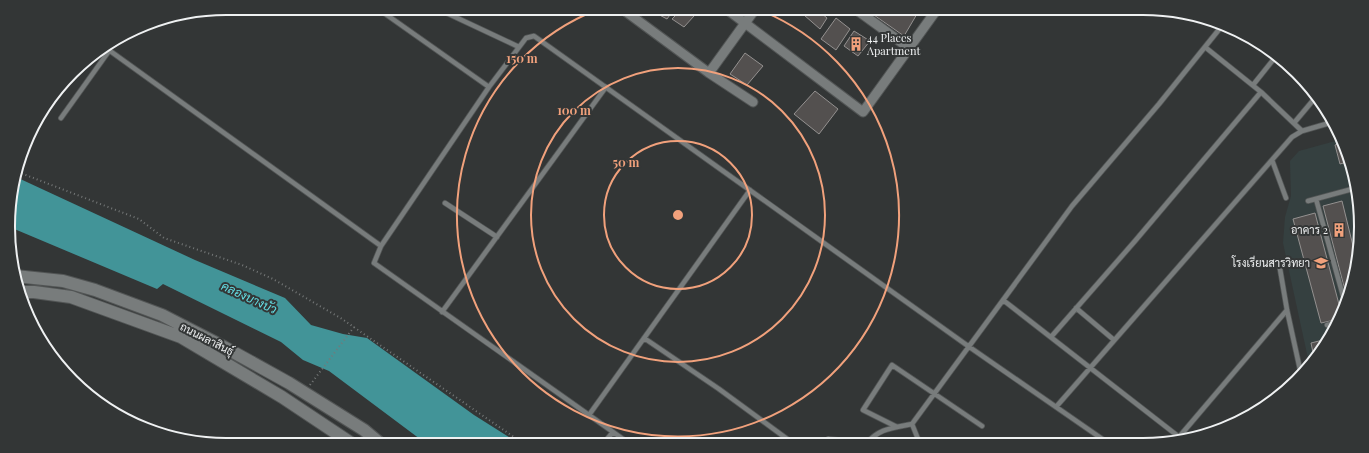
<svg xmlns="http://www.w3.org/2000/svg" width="1369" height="453" font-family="'Playfair Display',Sarabun,serif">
  <rect width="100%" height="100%" fill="#333636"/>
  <path fill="#354040" d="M 1339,140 L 1359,198 L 1354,283 L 1332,336 L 1309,363 L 1283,243 L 1285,217 L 1291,196 L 1290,161 L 1299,151 Z"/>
  <path fill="#429498" d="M 16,177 L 195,260 L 285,298 L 311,325 L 343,334 L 367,338 L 474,415 L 520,444 L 428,445 L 329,371 L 303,360 L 281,342 L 163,284 L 157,289 L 12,228 L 10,198 Z"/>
  <path fill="#53504f" stroke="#949190" d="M 657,8 L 675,8 L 667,19 L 654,12 Z
    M 683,8 L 685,8 L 694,16 L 684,27 L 672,19 Z
    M 811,8 L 815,8 L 827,18 L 820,29 L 804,15 Z
    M 875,8 L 908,8 L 917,14 L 904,36 L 871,13 Z
    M 836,18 L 850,29 L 836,50 L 821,39 Z
    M 854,31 L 870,41 L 858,56 L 844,46 Z
    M 745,53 L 763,66 L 747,85 L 730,74 Z
    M 815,91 L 838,109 L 819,134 L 794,114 Z
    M 1341,143 L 1347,162 L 1340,164 L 1335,145 Z
    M 1342,201 L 1355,254 L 1354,283 L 1347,298 L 1323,206 Z
    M 1315,213 L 1341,312 L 1339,319 L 1321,323 L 1293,219 Z
    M 1327,339 L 1327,341 L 1314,357 L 1311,343 Z"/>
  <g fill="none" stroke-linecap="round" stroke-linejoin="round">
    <defs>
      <path id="lane" d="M 377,8 L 489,87
        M 436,8 L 519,47
        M 1205,47 L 1261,92 L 1302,131
        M 106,48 L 381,246
        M 1253,85 L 1277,55
        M 61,118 L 109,51
        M 1294,123 L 1315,98
        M 1272,160 L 1286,198
        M 1316,199 L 1345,303
        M 1308,201 L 1356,188
        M 445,203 L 497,237
        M 1279,263 L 1287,310 L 1301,374
        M 1003,300 L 1183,440
        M 1076,308 L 1114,340
        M 442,312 L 606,87
        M 1327,325 L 1337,323
        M 1051,337 L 1135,241 L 1261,92
        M 644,338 L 719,389 L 794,444
        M 1056,407 L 1292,137 L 1302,131 L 1333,122
        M 589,415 L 750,190
        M 897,427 L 863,410 L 892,365 L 982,426
        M 1179,437 L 1287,310
        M 603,444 L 613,432
        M 630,444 L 374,263 L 381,246 L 489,87 L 526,38 L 534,36 L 968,346 L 1108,443
        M 823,444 L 828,439 L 838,440 L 844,444
        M 866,444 C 879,428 893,428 912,424
        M 920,444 L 912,424 L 1072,206 L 1159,104 L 1221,27"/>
      <path id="street" d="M 621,8 L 709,73 L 756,8
        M 725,8 L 863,112 L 938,8
        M 854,8 L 909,48
        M 709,73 L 753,102"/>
      <path id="secondary" d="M 15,276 L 63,281 L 95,290 L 162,315 L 224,347 L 289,383 L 364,430 L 382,445
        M 19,292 L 34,292 L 71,297 L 181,337 L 282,397 L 354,445"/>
    </defs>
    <use href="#lane" stroke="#525555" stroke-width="6"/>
    <use href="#street" stroke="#525555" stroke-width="11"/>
    <use href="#secondary" stroke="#525555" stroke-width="14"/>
    <path stroke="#757878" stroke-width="2" stroke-dasharray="1 3" stroke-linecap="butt" d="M 18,172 L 139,219 L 164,238 L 242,265 L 273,279 L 342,319 L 524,444
      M 310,385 L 354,327"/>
    <use href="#lane" stroke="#787c7c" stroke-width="4.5"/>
    <use href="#street" stroke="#787c7c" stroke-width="9"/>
    <use href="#secondary" stroke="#787c7c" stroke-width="12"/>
  </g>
  <g fill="none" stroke="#f1a17c" stroke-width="2">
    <circle cx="678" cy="215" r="74"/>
    <circle cx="678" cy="215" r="147"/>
    <path d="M757 9A221 221 0 1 1 599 9"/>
  </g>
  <defs>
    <symbol id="building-bare" viewBox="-9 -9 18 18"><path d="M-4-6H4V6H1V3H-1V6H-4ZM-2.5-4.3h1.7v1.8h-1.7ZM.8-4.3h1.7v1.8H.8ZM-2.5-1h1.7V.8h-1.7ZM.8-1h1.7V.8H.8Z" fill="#f1a17c" stroke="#333636" stroke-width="2.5" paint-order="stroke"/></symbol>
    <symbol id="school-bare" viewBox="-9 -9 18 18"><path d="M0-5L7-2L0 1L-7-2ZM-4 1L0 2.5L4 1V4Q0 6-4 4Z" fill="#f1a17c" stroke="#333636" stroke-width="2.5" paint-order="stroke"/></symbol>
  </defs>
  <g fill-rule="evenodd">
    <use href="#building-bare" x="846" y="34" width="20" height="20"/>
    <use href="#building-bare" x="1329" y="220" width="20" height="20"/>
    <use href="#school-bare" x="1311" y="253" width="20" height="20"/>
  </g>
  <g text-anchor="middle" stroke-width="4" stroke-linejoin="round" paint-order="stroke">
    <g font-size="11" fill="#eff1f2" stroke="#333636" text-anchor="end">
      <text x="867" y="42" text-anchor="start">44 Places<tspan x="867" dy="13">Apartment</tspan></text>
      <text x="1328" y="234">อาคาร 2</text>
      <text x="1310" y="267">โรงเรียนสารวิทยา</text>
    </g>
    <g font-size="11" fill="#eff1f2" stroke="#333636">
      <text transform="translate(207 339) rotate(27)" y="4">ถนนผลาสินธุ์</text>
    </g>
    <g font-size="12" font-style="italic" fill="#64dfe5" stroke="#333636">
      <text transform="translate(249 298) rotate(25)" y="4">คลองบางบัว</text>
    </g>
  </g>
  <path d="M0 0H1369V453H0ZM226 15H1143A211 211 0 0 1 1354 226V227A211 211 0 0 1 1143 438H226A211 211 0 0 1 15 227V226A211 211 0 0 1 226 15Z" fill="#333636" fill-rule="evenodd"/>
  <path fill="none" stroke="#eff1f2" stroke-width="2" d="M226 15H1143A211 211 0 0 1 1354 226V227A211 211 0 0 1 1143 438H226A211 211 0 0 1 15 227V226A211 211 0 0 1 226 15Z"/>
  <circle cx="678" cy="215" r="6" fill="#f1a17c" stroke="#333636" stroke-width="2"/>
  <g font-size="12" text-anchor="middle" font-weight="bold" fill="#f1a17c" stroke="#333636" stroke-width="4" stroke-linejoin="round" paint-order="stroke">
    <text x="522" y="63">150 m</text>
    <text x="574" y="115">100 m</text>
    <text x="626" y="167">50 m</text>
  </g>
</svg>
